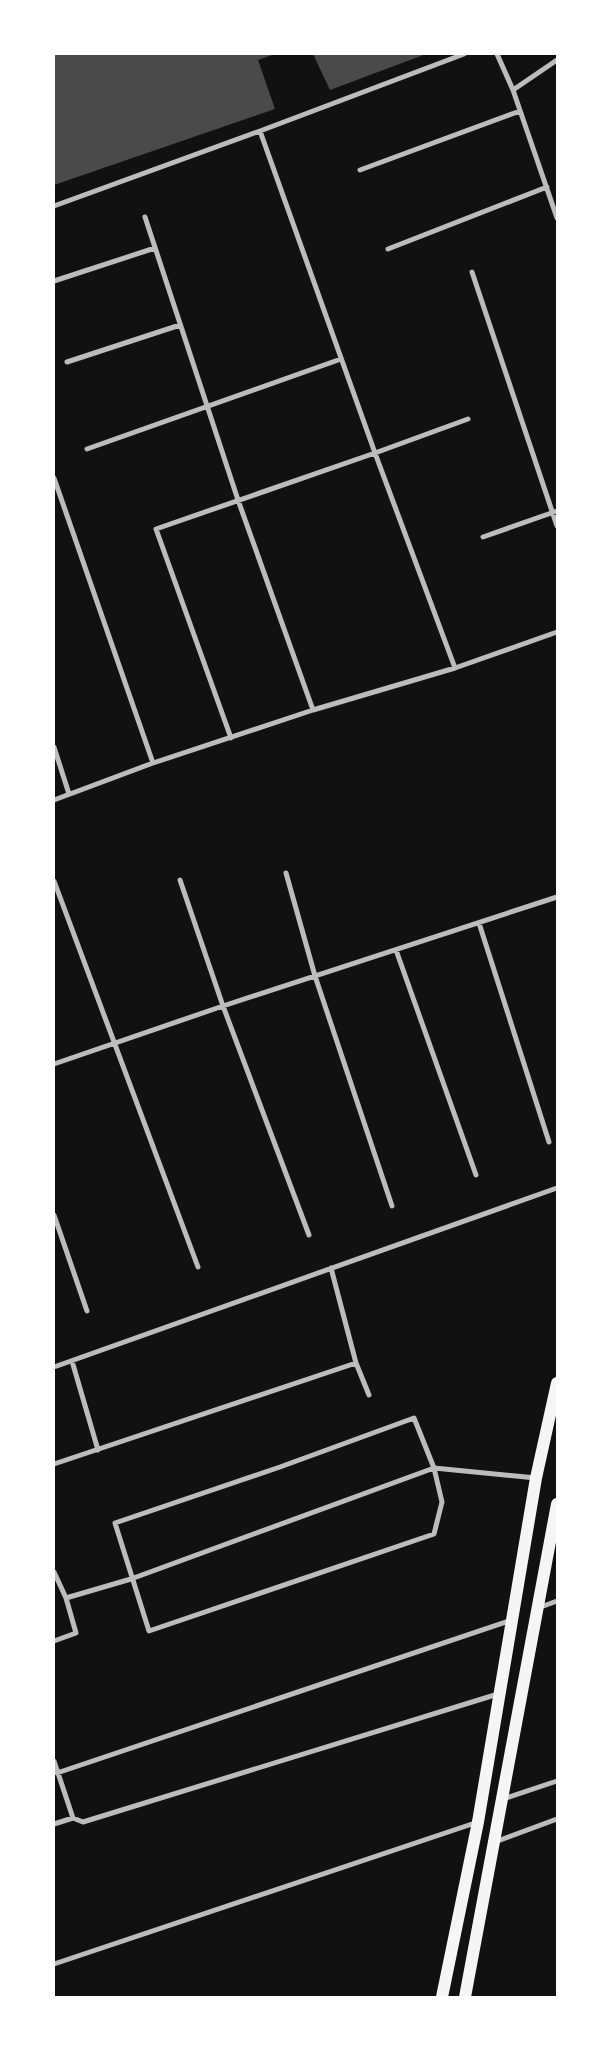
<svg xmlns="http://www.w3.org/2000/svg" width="611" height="2051" font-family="'Asap Condensed',sans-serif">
  <rect width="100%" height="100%" fill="#111"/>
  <path fill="#4a4a4a" d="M 54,54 L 275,54 L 258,60 L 275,109 L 54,185 Z
    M 313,54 L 426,54 L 330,90 Z"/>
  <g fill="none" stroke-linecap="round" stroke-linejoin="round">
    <path stroke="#bcbcbc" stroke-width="5" d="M 497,54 L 513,90 L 557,218
      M 513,90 L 557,60
      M 260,131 L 375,453 L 468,419
      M 360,170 L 520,111
      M 54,206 L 260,131 L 464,54
      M 145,217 L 238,500 L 313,710
      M 388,249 L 547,187
      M 472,272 L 557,526
      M 54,281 L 155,248
      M 67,362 L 180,325
      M 87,449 L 341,359
      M 54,478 L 153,763
      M 483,537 L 557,511
      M 231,738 L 156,529 L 375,453 L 455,668
      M 54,747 L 69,794
      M 54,800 L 153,763 L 313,710 L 455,668 L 557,632
      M 286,873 L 315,976 L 392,1206
      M 180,880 L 223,1006 L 309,1235
      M 54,881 L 198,1267
      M 479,923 L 549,1142
      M 396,950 L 476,1175
      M 54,1064 L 223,1006 L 557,897
      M 54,1215 L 87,1311
      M 331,1268 L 356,1363 L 369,1395
      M 72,1361 L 98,1450
      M 54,1367 L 557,1188
      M 414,1418 L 434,1468 L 442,1502 L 434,1534 L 149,1631 L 115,1523 L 280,1467 Z
      M 54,1464 L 356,1363
      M 54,1572 L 66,1598
      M 538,1608 L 557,1601
      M 54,1641 L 76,1633 L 66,1598 L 131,1579 L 434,1468 L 536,1478
      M 54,1761 L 73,1818 L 54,1824
      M 57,1773 L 512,1620
      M 503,1799 L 557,1781
      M 73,1818 L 83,1822 L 498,1694
      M 495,1842 L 557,1819
      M 54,1964 L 478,1822"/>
    <path stroke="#f5f5f5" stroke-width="12" d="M 442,1997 L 478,1822 L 536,1478 L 557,1383
      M 465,1997 L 557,1504"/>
  </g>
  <rect width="611" height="2051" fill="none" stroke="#ffffff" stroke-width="110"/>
</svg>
